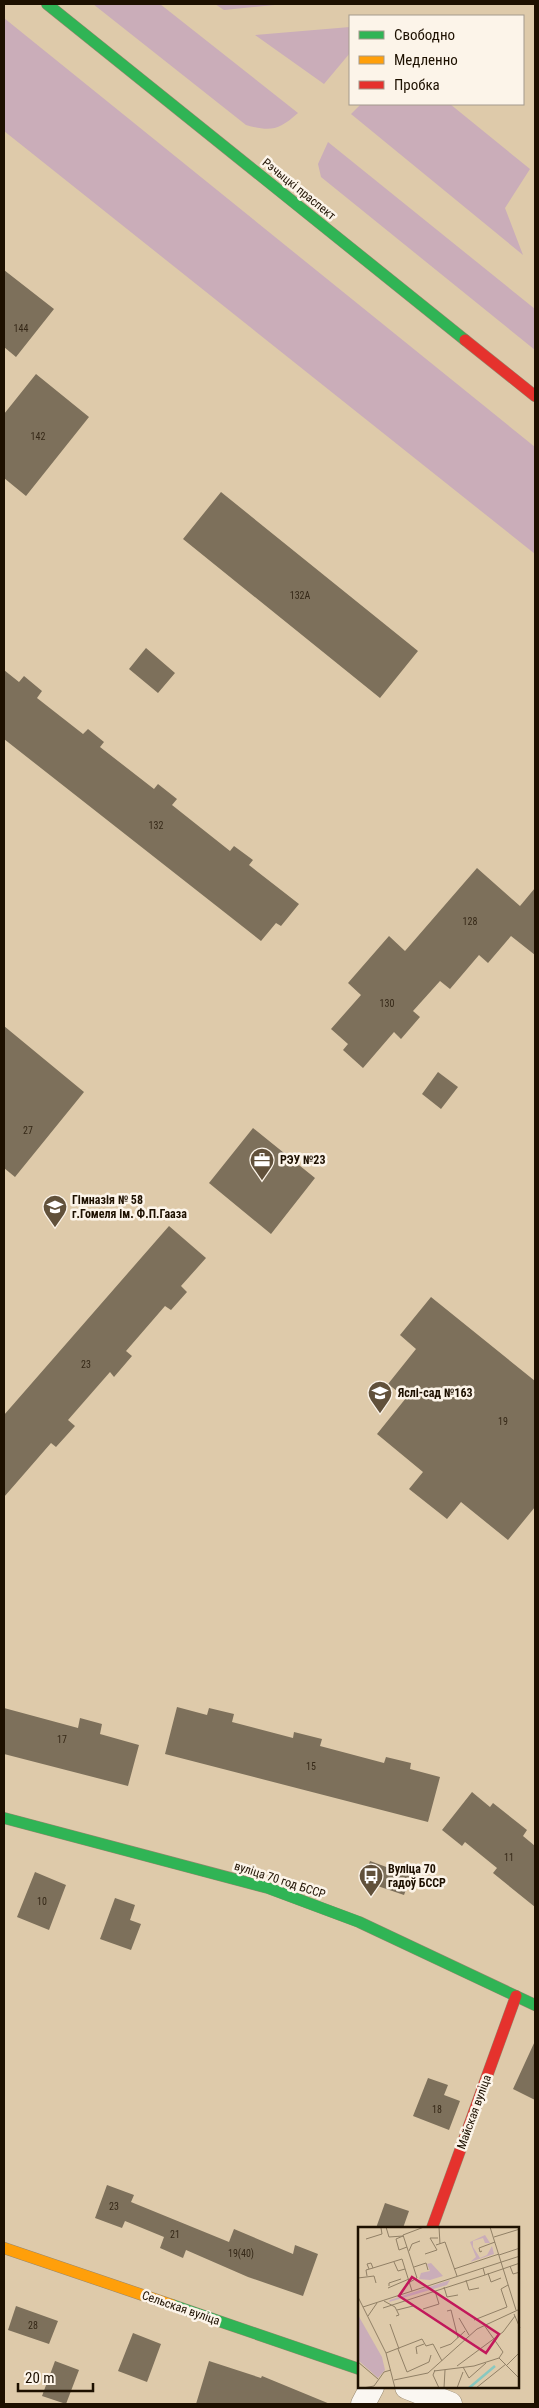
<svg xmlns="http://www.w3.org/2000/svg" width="539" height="2408" font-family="'Roboto Condensed',sans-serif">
  <rect width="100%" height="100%" fill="#decaaa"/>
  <path fill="#caadb9" d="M 93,4 L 160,4 L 298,113 C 279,130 271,132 246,125 Z
    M 215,4 L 285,4 L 224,10 Z
    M 4,18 L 535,447 L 535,554 L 4,131 Z
    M 350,27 L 350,53 L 324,84 L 255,35 Z
    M 361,104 L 450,104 L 530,169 L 505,208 L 523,255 L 351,114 Z
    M 328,142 L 535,309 L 535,350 L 321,177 L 318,164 Z"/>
  <path fill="#7d705b" d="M 4,270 L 54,309 L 16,357 L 4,347 Z
    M 36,374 L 89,417 L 26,496 L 4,478 L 4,414 Z
    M 221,492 L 418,651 L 380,698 L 183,539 Z
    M 146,648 L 175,673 L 158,693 L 129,669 Z
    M 4,670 L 19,682 L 24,676 L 42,691 L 37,698 L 83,734 L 88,729 L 104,742 L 100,747 L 154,789 L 158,784 L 177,799 L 172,805 L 230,851 L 234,846 L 253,860 L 249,865 L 299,904 L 281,926 L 276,923 L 261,941 L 4,739 Z
    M 477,868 L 520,906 L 535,888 L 535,955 L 511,936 L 488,963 L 479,955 L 450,989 L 440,981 L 413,1011 L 420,1017 L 401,1039 L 394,1032 L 363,1068 L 343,1050 L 348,1044 L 331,1029 L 361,995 L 348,983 L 389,936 L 405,951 Z
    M 4,1026 L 84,1092 L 15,1177 L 4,1168 Z
    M 438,1072 L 458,1087 L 441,1109 L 422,1094 Z
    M 253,1128 L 315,1178 L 271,1234 L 209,1183 Z
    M 169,1226 L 206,1258 L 181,1286 L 187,1292 L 171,1310 L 165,1306 L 126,1351 L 132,1356 L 114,1377 L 110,1372 L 68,1420 L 75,1426 L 56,1447 L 51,1443 L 4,1497 L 4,1415 Z
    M 431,1297 L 535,1381 L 535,1507 L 508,1540 L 461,1502 L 447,1519 L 409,1489 L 423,1472 L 377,1434 L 406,1398 L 388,1384 L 416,1349 L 400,1335 Z
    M 177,1707 L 207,1715 L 209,1708 L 234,1714 L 232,1722 L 293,1738 L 294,1732 L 322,1739 L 320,1746 L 384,1763 L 386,1757 L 411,1763 L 410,1769 L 440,1777 L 428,1822 L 165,1754 Z
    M 4,1708 L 78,1728 L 80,1718 L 102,1724 L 100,1734 L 139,1745 L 128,1786 L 4,1754 Z
    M 472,1792 L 490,1807 L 493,1803 L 527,1830 L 523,1836 L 535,1846 L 535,1907 L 493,1873 L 497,1868 L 465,1842 L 462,1846 L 442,1830 Z
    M 370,1861 L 411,1876 L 404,1895 L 363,1881 Z
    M 35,1872 L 66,1885 L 49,1930 L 17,1917 Z
    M 115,1898 L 135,1905 L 130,1920 L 141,1924 L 131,1950 L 100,1939 Z
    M 535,2041 L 535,2100 L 513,2089 Z
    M 428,2078 L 448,2085 L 444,2095 L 460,2101 L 449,2130 L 413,2116 Z
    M 107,2185 L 134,2195 L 131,2202 L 229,2242 L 234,2229 L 293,2254 L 295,2245 L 318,2254 L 303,2296 L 248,2277 L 186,2250 L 183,2258 L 160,2248 L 164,2237 L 125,2221 L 122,2228 L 95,2218 Z
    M 385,2203 L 409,2211 L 403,2228 L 376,2228 Z
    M 16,2306 L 58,2321 L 49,2344 L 8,2330 Z
    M 133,2333 L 161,2344 L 147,2382 L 118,2371 Z
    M 55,2361 L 79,2370 L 66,2404 L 42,2396 Z
    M 209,2361 L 261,2378 L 262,2376 L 330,2404 L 196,2404 Z"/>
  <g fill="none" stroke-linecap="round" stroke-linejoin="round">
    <defs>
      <path id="street" d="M 407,2387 L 450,2404
        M 363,2404 L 372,2387"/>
      <path id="fast" d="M 47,4 L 465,340
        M 4,1818 L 268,1888 L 359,1922 L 535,2005
        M 172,2305 L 359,2369"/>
      <path id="slow" d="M 4,2248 L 172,2305"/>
      <path id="jam" d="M 465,340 L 535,396
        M 432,2228 L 516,1996"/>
    </defs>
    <use href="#street" stroke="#96876e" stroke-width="25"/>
    <use href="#fast" stroke="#96876e" stroke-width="12"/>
    <use href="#slow" stroke="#96876e" stroke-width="12"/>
    <use href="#jam" stroke="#96876e" stroke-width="12"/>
    <use href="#street" stroke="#faf7f2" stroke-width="24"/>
    <use href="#fast" stroke="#30b455" stroke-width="11"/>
    <use href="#slow" stroke="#ff9f0a" stroke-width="11"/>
    <use href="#jam" stroke="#e5322d" stroke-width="11"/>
  </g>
  <defs>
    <symbol id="office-pin" viewBox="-11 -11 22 30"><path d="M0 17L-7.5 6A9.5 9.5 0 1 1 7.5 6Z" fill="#61513b" stroke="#fcf4e9"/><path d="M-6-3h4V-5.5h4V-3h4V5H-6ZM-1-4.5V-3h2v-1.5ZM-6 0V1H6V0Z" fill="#fff"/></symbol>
    <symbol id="school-pin" viewBox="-11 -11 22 30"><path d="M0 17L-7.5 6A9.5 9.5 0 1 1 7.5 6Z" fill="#61513b" stroke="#fcf4e9"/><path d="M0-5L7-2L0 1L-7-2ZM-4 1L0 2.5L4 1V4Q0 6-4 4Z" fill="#fff"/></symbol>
    <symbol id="bus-pin" viewBox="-11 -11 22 30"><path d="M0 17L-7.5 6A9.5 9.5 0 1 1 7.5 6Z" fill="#61513b" stroke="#fcf4e9"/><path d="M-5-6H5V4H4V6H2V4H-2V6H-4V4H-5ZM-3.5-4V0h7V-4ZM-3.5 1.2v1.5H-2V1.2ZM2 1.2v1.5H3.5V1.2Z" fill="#fff"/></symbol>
  </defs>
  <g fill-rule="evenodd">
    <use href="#office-pin" x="248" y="1146" width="28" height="38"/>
    <use href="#school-pin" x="41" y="1193" width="28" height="38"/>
    <use href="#school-pin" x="366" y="1379" width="28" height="38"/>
    <use href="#bus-pin" x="357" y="1862" width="28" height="38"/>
  </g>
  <g text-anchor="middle" stroke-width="5" stroke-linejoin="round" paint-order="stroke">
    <g font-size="10" fill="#352817">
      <text x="21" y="332">144</text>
      <text x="38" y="440">142</text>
      <text x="300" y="599">132А</text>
      <text x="156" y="829">132</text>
      <text x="470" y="925">128</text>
      <text x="387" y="1007">130</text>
      <text x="28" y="1134">27</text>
      <text x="86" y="1368">23</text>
      <text x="503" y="1425">19</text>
      <text x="62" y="1743">17</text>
      <text x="311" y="1770">15</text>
      <text x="509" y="1861">11</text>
      <text x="42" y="1905">10</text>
      <text x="437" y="2113">18</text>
      <text x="114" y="2210">23</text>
      <text x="175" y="2238">21</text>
      <text x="241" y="2257">19(40)</text>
      <text x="33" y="2329">28</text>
    </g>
    <g font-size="12" fill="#1d1000" stroke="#fcf4e9">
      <text transform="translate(299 189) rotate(39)" y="4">Рэчыцкі праспект</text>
      <text transform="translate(280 1880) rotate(18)" y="4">вуліца 70 год БССР</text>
      <text transform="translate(474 2112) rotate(-70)" y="4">Майская вуліца</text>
      <text transform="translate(181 2308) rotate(19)" y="4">Сельская вуліца</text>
    </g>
    <g font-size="12" font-weight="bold" fill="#1d1000" stroke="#fcf4e9" text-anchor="start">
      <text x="280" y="1164">РЭУ №23</text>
      <text x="72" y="1204">Гімназія № 58<tspan x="72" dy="14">г.Гомеля ім. Ф.П.Гааза</tspan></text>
      <text x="398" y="1397">Яслі-сад №163</text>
      <text x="388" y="1873">Вуліца 70<tspan x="388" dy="14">гадоў БССР</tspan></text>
    </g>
  </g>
  <g transform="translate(358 2227)">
    <rect width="161" height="161" fill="#decaaa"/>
    <path d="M 127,8 L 132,16 L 127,16 L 125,11 L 115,14 L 115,20 L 122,31 L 129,28 L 134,19 L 136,27 L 112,35 L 118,30 L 112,15 ZM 73,36 L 85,49 L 72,53 L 61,52 L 63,46 L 72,44 L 69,37 ZM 92,53 L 89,58 L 31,75 L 32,73 ZM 0,88 L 24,130 L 27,143 L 20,151 L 0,133 Z" fill="#caadb9"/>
    <path fill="none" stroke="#88c8c0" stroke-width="2.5" d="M 111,161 L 137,139"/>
    <path fill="none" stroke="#918066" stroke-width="1" d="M 28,0 L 31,10 L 45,9M 81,0 L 82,17M 132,0 L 143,35M 45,9 L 38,12 L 41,23 L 49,20M 136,10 L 162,2M 8,12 L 24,7 L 23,1M 78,18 L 87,15 L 99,49M 51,24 L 54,17 L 62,14M 124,24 L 122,25 L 121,21 L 137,15M 67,27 L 79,23 L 72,11 L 80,11M 141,28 L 162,21M 36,35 L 40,44 L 47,42M 143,35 L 158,83M 152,39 L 155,47 L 162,45M 56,40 L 68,36 L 70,43M 15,41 L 44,32 L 54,64M 96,42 L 141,27M 130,46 L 133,55 L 143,51M 127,48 L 162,36M 9,49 L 8,43 L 15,41 L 13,36 L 9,37 L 11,42M 0,51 L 16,49 L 18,56M 108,53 L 111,63 L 121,61M 52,55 L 59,51 L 45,8 L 66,0M 31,59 L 31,56 L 43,52M 86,60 L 89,70 L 100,68M 30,61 L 51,52M 0,70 L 5,80 L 162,29M 26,74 L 37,80 L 41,88 L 38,89M 5,80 L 28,126 L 37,161M 25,81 L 127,48 L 125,41M 65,82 L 81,77 L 77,64M 39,83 L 55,79M 89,84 L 93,83 L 100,111M 156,87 L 162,101M 10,89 L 19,76M 101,91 L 111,108M 116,93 L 149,80 L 143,62 L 150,58M 32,97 L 41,122M 82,121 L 93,117 L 107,104M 40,122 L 49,145 L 71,135 L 73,128M 28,126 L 64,112 L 68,119 L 75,117 L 84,134M 59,127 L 58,120 L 66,117M 141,131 L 162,152M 0,135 L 20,152M 149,138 L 162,125M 99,139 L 145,105 L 157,89M 105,140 L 111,151 L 128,136M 77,143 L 75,148 L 81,161M 76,144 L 116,139 L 141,131 L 145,125 L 126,98M 36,153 L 70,146 L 119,102 L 162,82M 5,161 L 16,159 L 26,145 L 33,143M 86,161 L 87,143M 99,161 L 105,145M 118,161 L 148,137"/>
    <path fill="#c2185b" fill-opacity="0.15" stroke="#c2185b" stroke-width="2.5" d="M 54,50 L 141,107 L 128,126 L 41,69 Z"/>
    <rect width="161" height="161" fill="none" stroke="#1d1000" stroke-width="2.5"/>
  </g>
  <rect width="539" height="2408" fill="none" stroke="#1d1000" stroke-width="10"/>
  <rect x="349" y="15" width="175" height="90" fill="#fcf4e9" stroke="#a3998c"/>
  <rect x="359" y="31" width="25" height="8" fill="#30b455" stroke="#a3998c"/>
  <text x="394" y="40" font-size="15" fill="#1d1000">Свободно</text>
  <rect x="359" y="56" width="25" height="8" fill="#ff9f0a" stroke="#a3998c"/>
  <text x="394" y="65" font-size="15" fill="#1d1000">Медленно</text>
  <rect x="359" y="81" width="25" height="8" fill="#e5322d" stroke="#a3998c"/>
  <text x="394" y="90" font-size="15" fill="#1d1000">Пробка</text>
  <path d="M18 2383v8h75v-8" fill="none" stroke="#1d1000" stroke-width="2.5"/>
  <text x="25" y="2383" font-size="15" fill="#1d1000" stroke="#fcf4e9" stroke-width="4" paint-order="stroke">20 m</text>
</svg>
